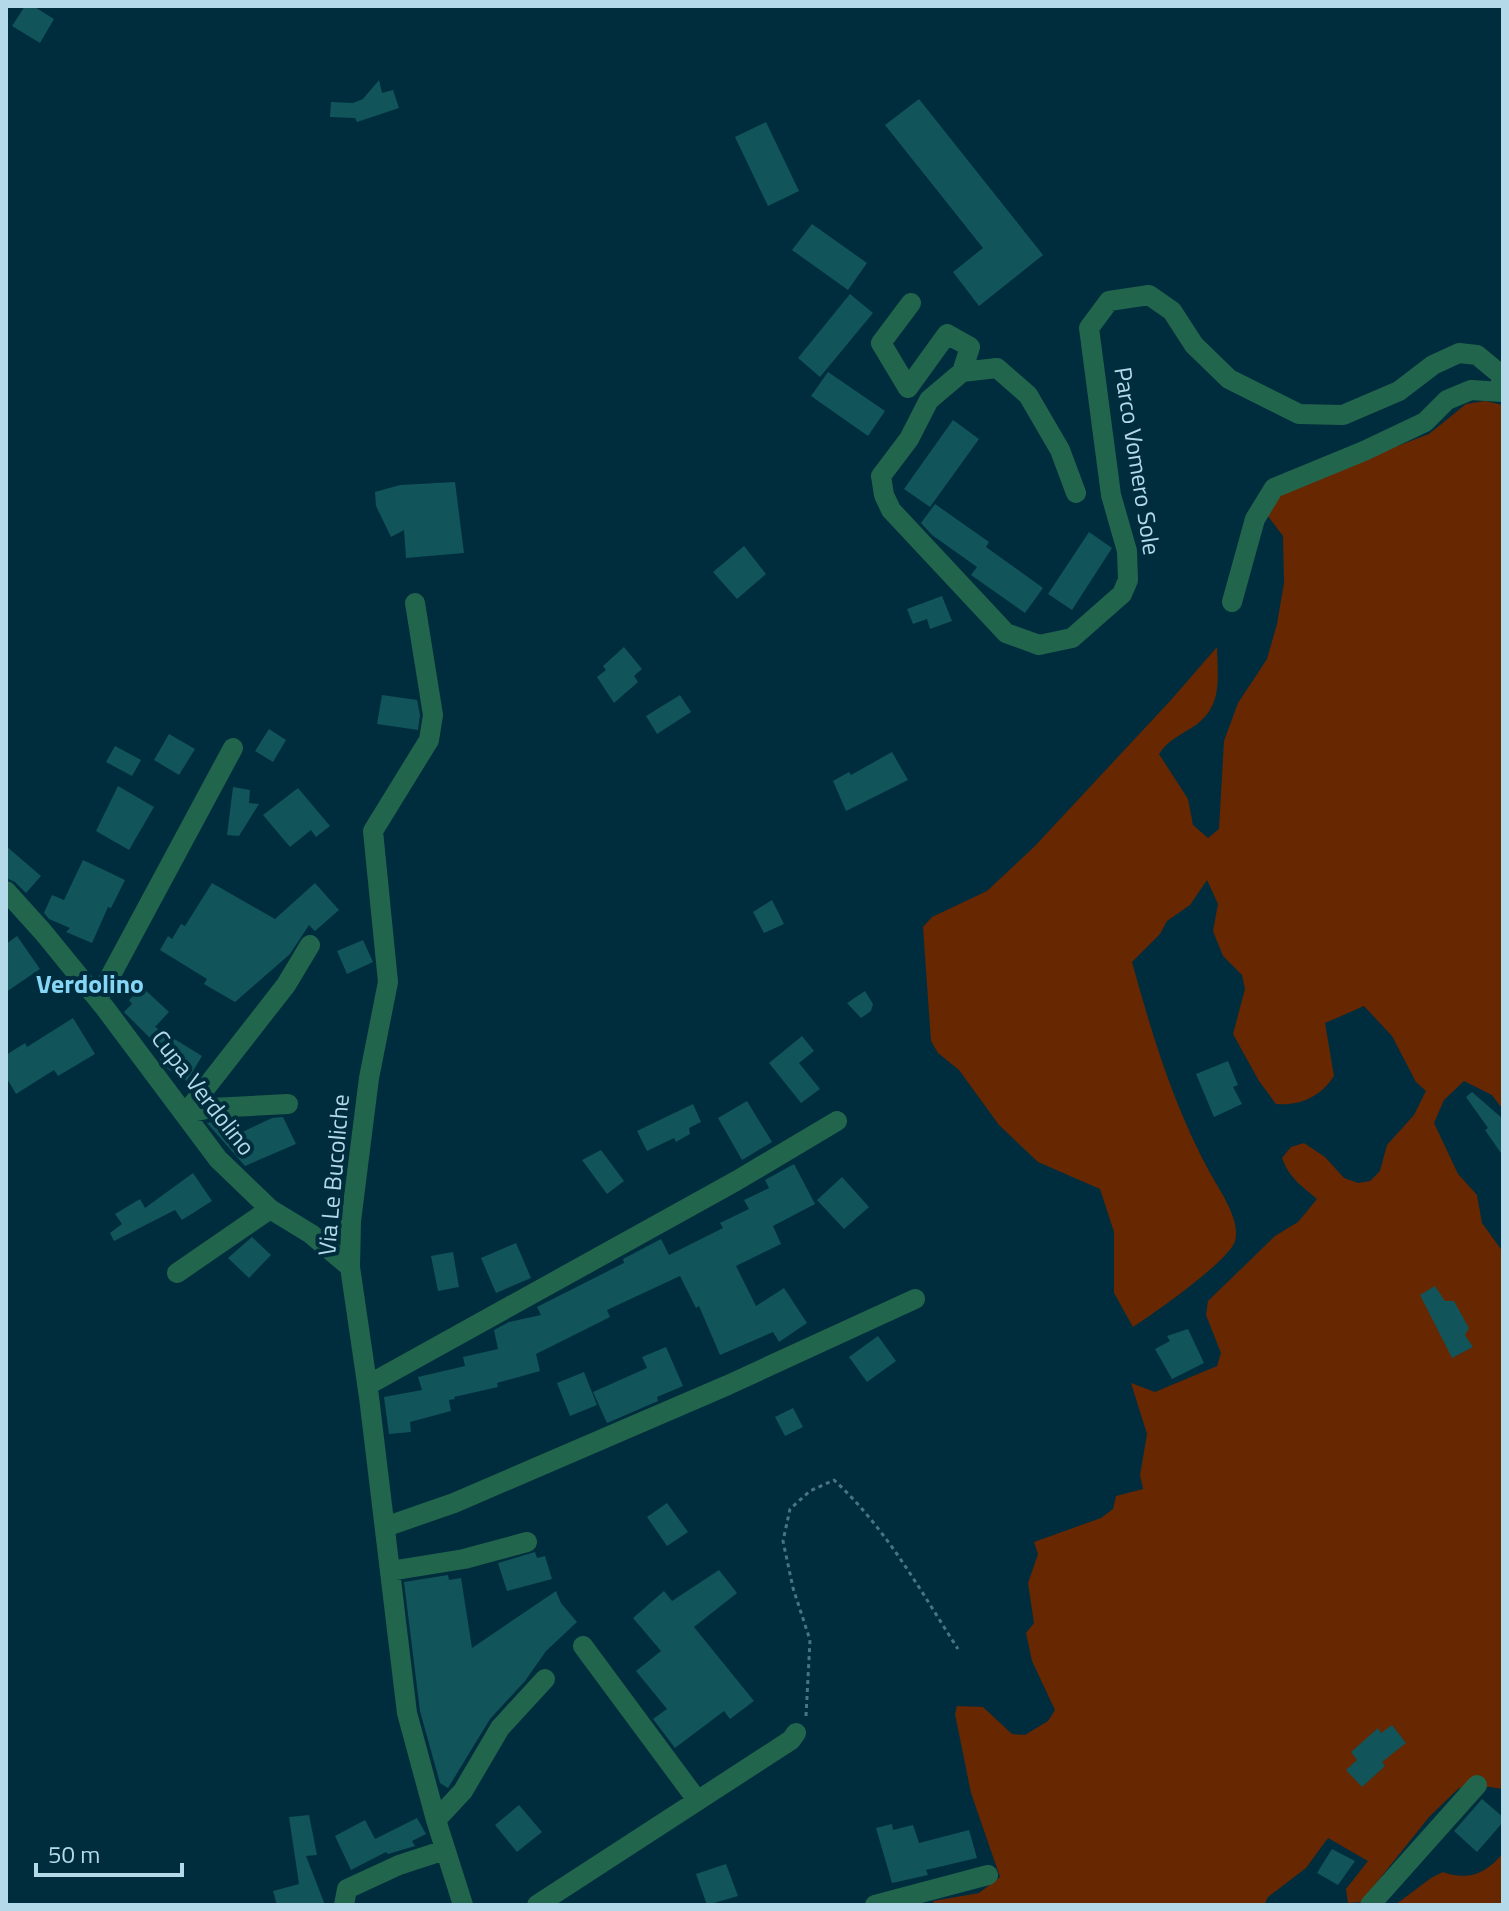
<svg xmlns="http://www.w3.org/2000/svg" width="1509" height="1911" font-family="'Titillium Web',sans-serif">
  <rect width="100%" height="100%" fill="#002d3d"/>
  <path fill="#672700" d="M 1485,401 L 1503,405 L 1503,1110 L 1492,1095 L 1464,1081 L 1444,1100 L 1434,1123 L 1458,1174 L 1477,1195 L 1482,1223 L 1503,1252 L 1503,1789 L 1490,1787 L 1459,1788 L 1429,1817 L 1361,1902 L 1348,1903 L 1346,1889 L 1368,1861 L 1328,1838 L 1306,1868 L 1268,1897 L 1264,1905 L 934,1905 L 933,1901 L 979,1893 L 1000,1877 L 971,1793 L 955,1714 L 957,1706 L 983,1707 L 1012,1734 L 1025,1735 L 1048,1721 L 1055,1710 L 1032,1661 L 1026,1633 L 1034,1623 L 1028,1583 L 1038,1554 L 1034,1542 L 1101,1518 L 1113,1509 L 1116,1496 L 1143,1489 L 1140,1475 L 1147,1434 L 1131,1383 L 1155,1392 L 1217,1366 L 1221,1353 L 1206,1315 L 1208,1301 L 1275,1236 L 1298,1222 L 1317,1199 C 1302,1186 1289,1178 1282,1158 L 1291,1147 L 1304,1143 L 1325,1157 L 1344,1178 L 1358,1183 L 1370,1181 L 1380,1171 L 1387,1145 L 1414,1115 L 1426,1091 L 1416,1082 L 1392,1036 L 1364,1006 L 1325,1023 L 1334,1076 C 1321,1096 1301,1106 1276,1104 L 1259,1081 L 1233,1034 L 1245,989 L 1242,975 L 1223,956 L 1213,931 L 1218,904 L 1207,880 L 1190,905 L 1167,921 L 1160,934 L 1132,962 C 1152,1035 1174,1107 1210,1173 C 1220,1191 1241,1220 1235,1241 C 1229,1261 1153,1314 1133,1327 L 1114,1293 L 1114,1232 L 1100,1189 L 1038,1162 L 999,1125 L 959,1070 L 938,1053 L 931,1041 L 923,927 L 932,917 L 987,891 L 1034,847 L 1171,700 L 1217,647 C 1218,683 1223,710 1188,730 C 1175,738 1167,742 1159,754 L 1188,799 L 1193,825 L 1208,838 L 1219,829 L 1224,741 L 1238,703 L 1267,659 L 1277,624 L 1284,583 L 1283,536 L 1264,511 L 1280,491 L 1429,434 L 1466,404 Z
    M 1503,1853 L 1503,1905 L 1395,1905 L 1431,1878 L 1443,1872 C 1468,1881 1486,1874 1503,1853 Z"/>
  <path fill="#11545a" d="M 25,6 L 33,6 L 54,19 L 40,43 L 12,26 Z
    M 379,80 L 382,93 L 393,90 L 399,108 L 357,122 L 355,118 L 330,117 L 331,102 L 353,103 L 363,99 Z
    M 919,99 L 1043,255 L 979,306 L 953,272 L 983,248 L 885,125 Z
    M 766,122 L 799,191 L 768,206 L 735,137 Z
    M 812,224 L 867,263 L 848,290 L 792,250 Z
    M 850,294 L 873,313 L 820,377 L 798,358 Z
    M 828,372 L 885,411 L 868,436 L 811,396 Z
    M 953,420 L 979,439 L 930,507 L 904,489 Z
    M 455,482 L 464,553 L 406,558 L 404,530 L 391,537 L 376,506 L 375,492 L 400,485 Z
    M 935,504 L 989,542 L 986,547 L 1043,588 L 1025,613 L 971,575 L 977,567 L 932,535 L 921,523 Z
    M 1089,532 L 1112,548 L 1072,610 L 1048,594 Z
    M 744,546 L 766,574 L 737,599 L 713,572 Z
    M 942,596 L 952,621 L 930,629 L 927,619 L 913,624 L 907,609 Z
    M 624,647 L 642,669 L 634,676 L 638,682 L 614,703 L 597,677 L 606,670 L 603,666 Z
    M 382,695 L 417,700 L 420,715 L 418,730 L 377,724 Z
    M 680,695 L 691,712 L 657,734 L 646,716 Z
    M 269,729 L 286,740 L 273,762 L 255,751 Z
    M 169,734 L 195,749 L 179,775 L 154,760 Z
    M 115,746 L 141,760 L 132,776 L 106,762 Z
    M 892,752 L 908,780 L 846,811 L 833,781 L 849,772 L 851,775 Z
    M 118,786 L 154,807 L 129,850 L 96,831 Z
    M 233,787 L 250,790 L 249,803 L 259,804 L 239,836 L 227,835 Z
    M 298,788 L 330,826 L 316,837 L 311,830 L 290,847 L 263,815 Z
    M 6,846 L 41,876 L 26,893 L 15,882 L 6,878 Z
    M 83,860 L 125,880 L 111,908 L 108,907 L 92,943 L 66,932 L 70,928 L 49,919 L 44,913 L 52,895 L 64,900 Z
    M 212,883 L 275,919 L 315,883 L 339,910 L 315,931 L 309,925 L 290,954 L 235,1002 L 204,984 L 207,979 L 160,950 L 168,936 L 172,939 L 181,924 L 185,926 Z
    M 772,900 L 784,924 L 764,933 L 753,912 Z
    M 17,936 L 40,969 L 6,992 L 6,944 Z
    M 363,940 L 373,962 L 347,974 L 337,951 Z
    M 142,987 L 169,1012 L 155,1027 L 202,1056 L 187,1081 L 165,1067 L 160,1060 L 164,1052 L 124,1012 L 132,1004 L 129,1000 Z
    M 865,991 L 873,1004 L 871,1011 L 861,1018 L 847,1003 Z
    M 73,1018 L 95,1054 L 58,1076 L 54,1070 L 16,1094 L 6,1077 L 6,1055 L 25,1043 L 27,1047 Z
    M 802,1036 L 814,1051 L 799,1063 L 820,1089 L 801,1103 L 769,1063 Z
    M 1228,1061 L 1238,1085 L 1233,1087 L 1242,1104 L 1214,1117 L 1196,1074 Z
    M 1472,1092 L 1503,1119 L 1503,1156 L 1485,1130 L 1488,1128 L 1466,1097 Z
    M 747,1101 L 772,1142 L 742,1160 L 718,1118 Z
    M 693,1104 L 701,1122 L 689,1128 L 690,1134 L 676,1142 L 674,1138 L 647,1151 L 637,1131 Z
    M 283,1117 L 296,1144 L 245,1166 L 207,1123 L 226,1120 L 234,1136 L 272,1118 Z
    M 601,1150 L 624,1181 L 607,1194 L 582,1160 Z
    M 794,1164 L 815,1204 L 773,1226 L 781,1244 L 736,1266 L 756,1306 L 784,1288 L 807,1323 L 779,1342 L 773,1332 L 720,1355 L 699,1306 L 696,1308 L 680,1276 L 607,1310 L 610,1317 L 536,1354 L 540,1371 L 497,1383 L 498,1387 L 454,1397 L 455,1399 L 449,1400 L 451,1411 L 410,1422 L 411,1432 L 389,1434 L 384,1397 L 422,1390 L 418,1377 L 465,1366 L 463,1357 L 498,1349 L 494,1330 L 509,1322 L 541,1315 L 537,1307 L 624,1263 L 623,1259 L 661,1239 L 669,1255 L 723,1228 L 720,1223 L 749,1209 L 744,1200 L 769,1188 L 765,1180 Z
    M 193,1173 L 212,1201 L 182,1220 L 175,1210 L 114,1241 L 110,1233 L 122,1224 L 115,1214 L 140,1199 L 145,1208 Z
    M 842,1177 L 869,1207 L 844,1229 L 817,1200 Z
    M 252,1237 L 271,1255 L 249,1278 L 228,1258 Z
    M 516,1243 L 531,1278 L 496,1293 L 481,1258 Z
    M 453,1252 L 459,1287 L 438,1291 L 431,1256 Z
    M 1435,1286 L 1445,1301 L 1454,1301 L 1469,1328 L 1465,1335 L 1473,1347 L 1452,1358 L 1420,1295 Z
    M 1188,1329 L 1204,1363 L 1172,1379 L 1155,1349 L 1170,1341 L 1167,1336 Z
    M 878,1336 L 896,1361 L 867,1382 L 849,1357 Z
    M 666,1347 L 683,1386 L 657,1397 L 658,1401 L 607,1423 L 593,1392 L 647,1368 L 642,1357 Z
    M 584,1372 L 597,1405 L 570,1416 L 557,1383 Z
    M 793,1408 L 803,1427 L 785,1436 L 775,1417 Z
    M 667,1503 L 688,1532 L 667,1546 L 647,1517 Z
    M 535,1552 L 537,1558 L 545,1556 L 552,1579 L 507,1591 L 498,1563 Z
    M 719,1570 L 737,1593 L 694,1627 L 754,1701 L 730,1719 L 724,1711 L 675,1748 L 653,1719 L 667,1709 L 636,1671 L 661,1651 L 633,1618 L 664,1591 L 672,1601 Z
    M 448,1575 L 449,1580 L 461,1578 L 472,1648 L 556,1591 L 561,1603 L 577,1622 L 546,1651 L 525,1681 L 490,1719 L 448,1788 L 440,1783 L 420,1711 L 404,1582 Z
    M 1392,1725 L 1406,1743 L 1382,1762 L 1385,1766 L 1362,1787 L 1346,1770 L 1357,1760 L 1351,1752 L 1378,1728 L 1381,1733 Z
    M 1482,1799 L 1503,1817 L 1503,1822 L 1477,1852 L 1454,1831 Z
    M 519,1805 L 542,1832 L 517,1852 L 495,1825 Z
    M 309,1815 L 317,1855 L 306,1856 L 325,1905 L 277,1905 L 273,1891 L 299,1884 L 289,1817 Z
    M 417,1818 L 426,1834 L 412,1841 L 415,1846 L 388,1854 L 386,1852 L 351,1870 L 335,1836 L 365,1820 L 375,1839 Z
    M 892,1824 L 893,1830 L 913,1825 L 919,1843 L 969,1830 L 977,1858 L 926,1870 L 928,1875 L 892,1883 L 876,1828 Z
    M 1332,1849 L 1355,1861 L 1338,1885 L 1317,1873 Z
    M 726,1864 L 738,1896 L 707,1905 L 696,1874 Z"/>
  <g fill="none" stroke-linecap="round" stroke-linejoin="round">
    <path stroke="#4a7484" stroke-width="3" stroke-dasharray="4 4" stroke-linecap="butt" d="M 806,1716 L 810,1640 L 793,1588 L 783,1541 L 790,1509 L 810,1491 L 834,1480 C 886,1528 920,1590 958,1649"/>
    <path stroke="#22654d" stroke-width="20" d="M 911,303 L 881,343 L 908,388 L 947,334 L 970,347 L 962,372
      M 1076,493 L 1060,450 L 1028,395 L 997,368 L 962,372 L 929,400 L 909,439 L 881,476 L 884,495 L 891,510 L 1006,633 L 1039,645 L 1072,638 L 1122,594 L 1128,580 L 1127,551 L 1111,495 L 1089,328 L 1109,301 L 1149,295 L 1172,311 L 1194,345 L 1229,379 L 1299,414 L 1343,415 L 1399,391 L 1433,365 L 1459,353 L 1477,355 L 1500,374 L 1503,389
      M 1232,602 L 1255,519 L 1274,488 L 1364,451 L 1425,422 L 1447,400 L 1471,390 L 1503,392
      M 415,603 L 433,715 L 429,740 L 373,831 L 388,982 L 369,1078 L 351,1221 L 350,1267 L 369,1397 L 407,1713 L 436,1820 L 463,1905
      M 6,891 L 43,932 L 105,1008 L 218,1159 L 270,1209 L 311,1234 L 350,1267
      M 98,999 L 233,748
      M 186,1113 L 286,985 L 310,945
      M 186,1113 L 212,1108 L 288,1104
      M 177,1273 L 270,1209
      M 368,1385 L 736,1181 L 837,1121
      M 385,1527 L 454,1503 L 728,1385 L 915,1299
      M 390,1571 L 464,1559 L 527,1542
      M 583,1646 L 697,1800
      M 436,1820 L 463,1791 L 500,1728 L 545,1679
      M 344,1905 L 347,1889 L 399,1865 L 445,1850
      M 537,1905 L 791,1740 L 796,1733
      M 875,1905 L 988,1875
      M 1370,1905 L 1477,1785"/>
  </g>
  <g text-anchor="middle" stroke-width="8" stroke-linejoin="round" paint-order="stroke">
    <g font-size="24" fill="#b4daea" stroke="#002d3d">
      <text transform="translate(1137 461) rotate(81)" y="8">Parco Vomero Sole</text>
      <text transform="translate(203 1093) rotate(52)" y="8">Cupa Verdolino</text>
      <text transform="translate(334 1175) rotate(-85)" y="8">Via Le Bucoliche</text>
    </g>
    <g font-size="26" font-weight="bold" fill="#85d6f7" stroke="#002d3d">
      <text x="90" y="993">Verdolino</text>
    </g>
  </g>
  <rect width="1509" height="1911" fill="none" stroke="#b4daea" stroke-width="16"/>
  <path d="M36 1863v12h146v-12" fill="none" stroke="#b4daea" stroke-width="4"/>
  <text x="48" y="1863" font-size="24" fill="#b4daea" stroke="#002d3d" stroke-width="6" paint-order="stroke">50 m</text>
</svg>
